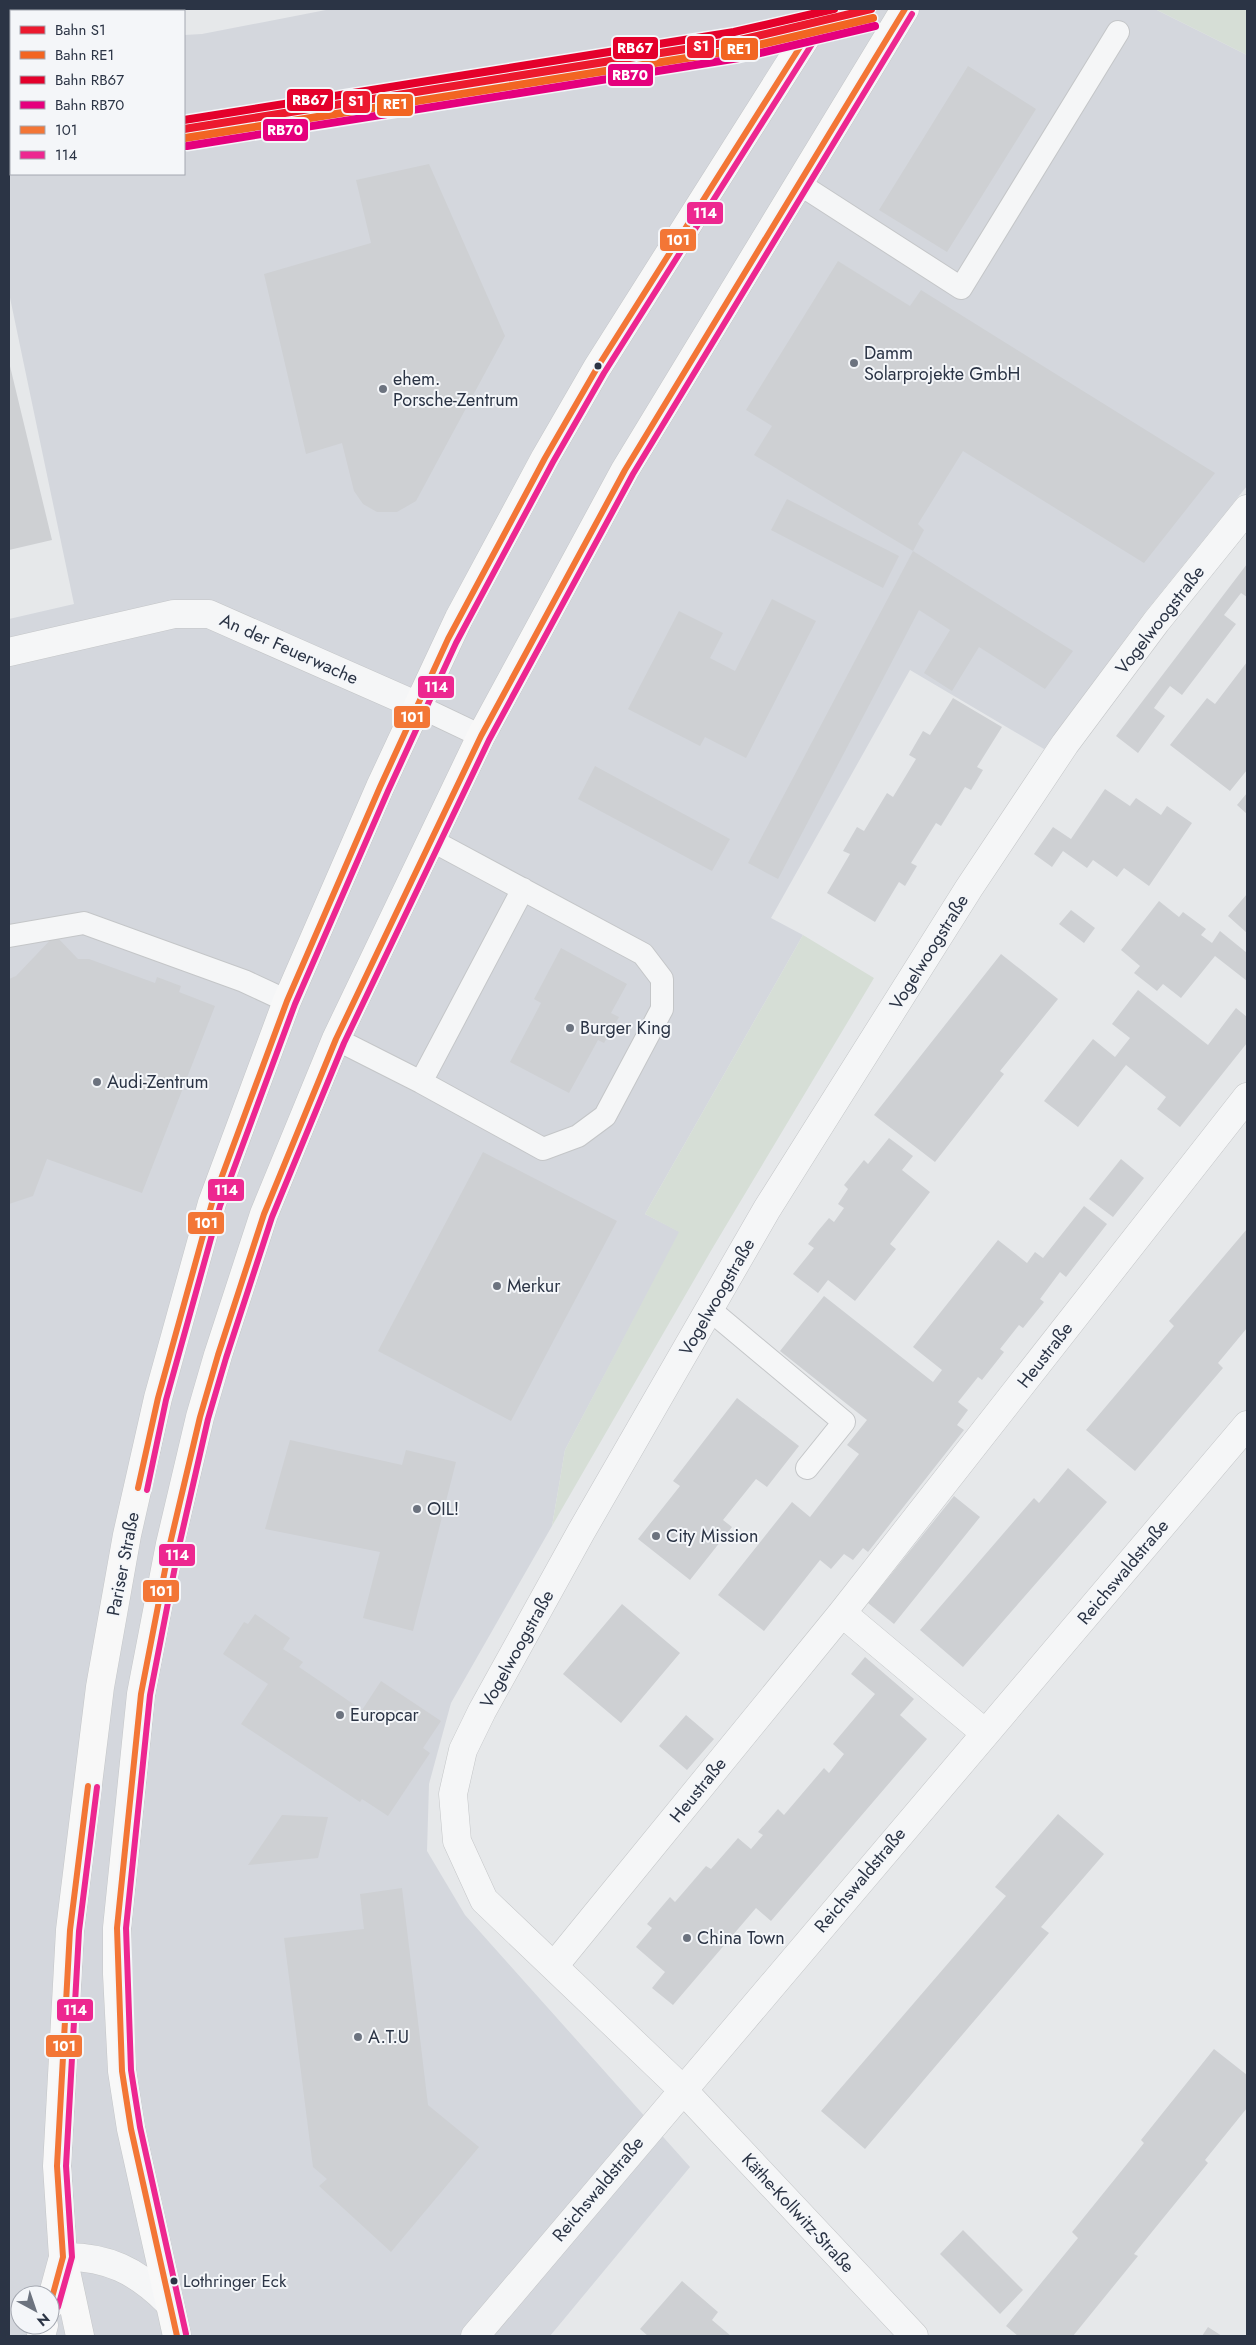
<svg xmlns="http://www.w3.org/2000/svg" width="1256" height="2345" font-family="Jost,sans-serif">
  <rect width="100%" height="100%" fill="#e6e8ea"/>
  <path fill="#d4d7dd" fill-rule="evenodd" d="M 331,9 L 1155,9 L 1247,55 L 1247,486 L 1143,615 L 1044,749 L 910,670 L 771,918 L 803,935 L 645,1214 L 680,1232 L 565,1450 L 552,1526 L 451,1703 L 429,1784 L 427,1851 L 465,1915 L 690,2167 L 550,2336 L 9,2336 L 9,619 L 74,604 L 9,293 L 9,50 L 11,49 L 11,174 L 184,174 L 184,35 L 202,34 ZM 20,2295 L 50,2295 L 50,2325 L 20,2325 Z"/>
  <path fill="#d6ded6" d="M 1155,9 L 1247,9 L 1247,55 Z
    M 803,935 L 874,978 L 712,1249 L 552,1526 L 565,1450 L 679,1232 L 645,1214 Z"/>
  <path fill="#ced0d3" d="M 968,66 L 1036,109 L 947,252 L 879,210 Z
    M 429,164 L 505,336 L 416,501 L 397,512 L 377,512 L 363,504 L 354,491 L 342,443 L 306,454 L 264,274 L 371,243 L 356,180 Z
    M 838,261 L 910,306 L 921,290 L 1215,473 L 1144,563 L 963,451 L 918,524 L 924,530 L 913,551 L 754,455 L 772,426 L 746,410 Z
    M 9,362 L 52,540 L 9,550 Z
    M 787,499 L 899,556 L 883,588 L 771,530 Z
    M 913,551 L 1073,651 L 1045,689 L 979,647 L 952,691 L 924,673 L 950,630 L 919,610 L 778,879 L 748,863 Z
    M 1247,564 L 1247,597 L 1241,593 L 1224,615 L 1236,624 L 1182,695 L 1170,686 L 1161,698 L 1154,708 L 1165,716 L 1138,753 L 1116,736 Z
    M 772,599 L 816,621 L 746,758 L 705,737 L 700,746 L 628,709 L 679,611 L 723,633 L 710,658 L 735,671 Z
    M 1247,662 L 1247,770 L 1230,791 L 1170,745 L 1207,698 L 1215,704 Z
    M 953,698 L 1002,727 L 977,767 L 983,770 L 971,790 L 965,787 L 941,826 L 936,823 L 911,863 L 917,866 L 905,886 L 899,882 L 875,922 L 827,893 L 850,854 L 843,851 L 857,827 L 864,831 L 887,793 L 893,797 L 916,759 L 909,755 L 923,731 L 930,735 Z
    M 595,766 L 730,839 L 712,871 L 578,799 Z
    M 1105,789 L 1130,806 L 1136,798 L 1161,815 L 1167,806 L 1192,823 L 1149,886 L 1124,868 L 1117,877 L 1093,860 L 1087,868 L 1063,851 L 1052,867 L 1034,854 L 1053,827 L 1071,839 Z
    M 1247,793 L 1247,814 L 1237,805 Z
    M 1247,894 L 1247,933 L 1228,916 Z
    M 1159,901 L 1179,917 L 1183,912 L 1206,929 L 1201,935 L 1212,943 L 1220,931 L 1247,953 L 1247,981 L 1215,956 L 1181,998 L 1163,984 L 1157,991 L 1134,973 L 1140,966 L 1121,950 Z
    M 1071,910 L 1095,928 L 1084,943 L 1059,924 Z
    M 55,935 L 78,959 L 89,959 L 155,983 L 157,977 L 181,986 L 179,992 L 215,1006 L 142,1193 L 47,1159 L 33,1196 L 9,1204 L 9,979 L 16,976 Z
    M 561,948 L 627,984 L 611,1013 L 619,1017 L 604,1043 L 598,1040 L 569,1093 L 510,1062 L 541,1003 L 534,999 Z
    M 1001,954 L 1058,999 L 1000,1071 L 1004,1074 L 935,1162 L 874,1115 Z
    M 1138,990 L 1208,1045 L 1236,1008 L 1247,1017 L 1247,1043 L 1180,1127 L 1157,1109 L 1166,1097 L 1126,1065 L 1078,1127 L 1044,1101 L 1093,1039 L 1115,1057 L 1130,1038 L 1112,1024 Z
    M 889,1138 L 913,1156 L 902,1170 L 930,1192 L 890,1244 L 896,1249 L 855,1301 L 828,1280 L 818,1293 L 793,1274 L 814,1248 L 808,1244 L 818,1231 L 829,1218 L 834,1222 L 844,1208 L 838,1204 L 848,1189 L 844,1185 L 864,1160 L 868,1164 Z
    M 483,1152 L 617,1221 L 511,1421 L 378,1351 Z
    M 1121,1159 L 1144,1178 L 1113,1217 L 1089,1199 Z
    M 1084,1206 L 1107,1224 L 1066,1277 L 1060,1272 L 1040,1299 L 1044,1302 L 1023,1328 L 1019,1325 L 1000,1349 L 1004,1352 L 982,1380 L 978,1377 L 958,1402 L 968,1410 L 957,1425 L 964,1430 L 868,1552 L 863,1548 L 853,1560 L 844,1554 L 831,1569 L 820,1560 L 764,1631 L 718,1595 L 792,1502 L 810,1517 L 859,1454 L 847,1445 L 867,1420 L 780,1351 L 824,1296 L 933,1382 L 942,1370 L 913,1347 L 998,1240 L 1027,1263 L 1035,1252 L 1043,1258 Z
    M 1247,1229 L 1247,1328 L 1218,1363 L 1223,1368 L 1135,1471 L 1086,1430 L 1174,1326 L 1169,1321 Z
    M 737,1398 L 799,1446 L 767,1487 L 756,1479 L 723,1520 L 732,1527 L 690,1580 L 638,1539 L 680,1486 L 673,1481 Z
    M 290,1440 L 402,1465 L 406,1450 L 456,1462 L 413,1631 L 363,1618 L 380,1552 L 265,1529 Z
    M 1068,1468 L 1107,1502 L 963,1667 L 920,1630 L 1034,1498 L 1039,1503 Z
    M 954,1496 L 980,1517 L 894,1624 L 868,1603 Z
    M 622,1604 L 680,1653 L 621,1723 L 563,1674 Z
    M 255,1614 L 290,1638 L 283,1649 L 303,1662 L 299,1667 L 362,1710 L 381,1681 L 441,1721 L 423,1748 L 430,1753 L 388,1816 L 362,1799 L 360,1802 L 241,1724 L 268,1684 L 223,1654 L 244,1622 L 248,1624 Z
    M 865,1657 L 914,1699 L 900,1715 L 927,1739 L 771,1921 L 756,1908 L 673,2005 L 652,1988 L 665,1972 L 636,1947 L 652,1928 L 647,1924 L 670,1897 L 675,1902 L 706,1866 L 711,1869 L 738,1838 L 751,1849 L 763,1835 L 758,1832 L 778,1809 L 784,1815 L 824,1768 L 829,1773 L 844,1754 L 833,1744 L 875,1694 L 851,1674 Z
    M 686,1715 L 714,1739 L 687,1770 L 659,1746 Z
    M 1058,1814 L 1104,1854 L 1041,1927 L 1049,1933 L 865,2149 L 821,2111 L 1006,1896 L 995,1887 Z
    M 282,1815 L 328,1817 L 318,1858 L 248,1865 Z
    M 402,1888 L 428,2105 L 479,2147 L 391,2252 L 319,2186 L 327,2179 L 313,2167 L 284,1938 L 364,1929 L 360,1894 Z
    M 1214,2049 L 1247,2075 L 1247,2108 L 1205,2160 L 1208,2163 L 1134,2254 L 1138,2256 L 1073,2336 L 1018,2336 L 1006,2326 L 1078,2238 L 1072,2232 L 1144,2143 L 1141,2140 Z
    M 963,2230 L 1023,2290 L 1000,2314 L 940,2254 Z
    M 682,2281 L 718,2312 L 712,2320 L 731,2336 L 648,2336 L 640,2329 Z
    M 1208,2327 L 1222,2336 L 1202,2336 Z"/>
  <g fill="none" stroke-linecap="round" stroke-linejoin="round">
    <defs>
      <path id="service" d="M 798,183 L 961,288 L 1118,32
        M 418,706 L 481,736
        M 9,936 L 84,923 L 244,981 L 287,1001
        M 336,1039 L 421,1082 L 543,1149 L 578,1136 L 605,1116 L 662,1009 L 662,979 L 643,954 L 431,840
        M 421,1082 L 523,889
        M 709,1309 L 844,1422 L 807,1468"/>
      <path id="minor" d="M 9,652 L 174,614 L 209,614 L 418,706
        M 842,1613 L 985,1733
        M 554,1966 L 842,1613 L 1247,1097
        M 63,2257 C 107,2256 137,2271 168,2302
        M 914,2336 L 682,2089 L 484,1900 L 457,1841 L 453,1794 L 463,1750 L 482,1711 L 581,1532 L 767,1209 L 969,888 L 1065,744 L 1156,622 L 1247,509"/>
      <path id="tertiary" d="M 475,2336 L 1247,1425"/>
      <path id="secondary" d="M 50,2305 L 62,2261
        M 41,2336 L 44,2325
        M 80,2336 L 63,2257 L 57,2166 L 70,1930 L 100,1687 L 127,1535 L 158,1398 L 212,1203 L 287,1001 L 380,787 L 459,618 L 545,458 L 597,368 L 824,9
        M 177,2336 L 131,2129 L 122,2071 L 117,1974 L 117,1928 L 141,1694 L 170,1544 L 200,1417 L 218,1355 L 264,1214 L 336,1039 L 481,736 L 625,470 L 905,9"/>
    </defs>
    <use href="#service" stroke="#c4c6c8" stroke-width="24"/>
    <use href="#minor" stroke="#c4c6c8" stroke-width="29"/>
    <use href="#tertiary" stroke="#c4c6c8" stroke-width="29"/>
    <use href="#secondary" stroke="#c4c6c8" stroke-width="29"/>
    <use href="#service" stroke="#f5f6f7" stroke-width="22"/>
    <use href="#minor" stroke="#f5f6f7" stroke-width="28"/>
    <use href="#tertiary" stroke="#f5f6f7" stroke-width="28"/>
    <use href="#secondary" stroke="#f8f8f8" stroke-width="28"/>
    <defs>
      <path id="bus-1" d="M 138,1488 L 158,1398 L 212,1203 L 287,1001 L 380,787 L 448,639 L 545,458 L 597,368 L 824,9
        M 50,2305 L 63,2257 L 57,2166 L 70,1930 L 88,1786
        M 177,2336 L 131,2129 L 122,2071 L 117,1928 L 141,1694 L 170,1544 L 200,1417 L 218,1355 L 264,1214 L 336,1039 L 481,736 L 625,470 L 905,9"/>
      <path id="bus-2" d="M 147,1490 L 166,1400 L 220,1206 L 295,1004 L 388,791 L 456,643 L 553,462 L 604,373 L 831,14
        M 58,2307 L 72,2257 L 66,2166 L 79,1931 L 97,1787
        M 186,2334 L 140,2127 L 131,2070 L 126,1928 L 150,1695 L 179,1546 L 208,1419 L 226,1358 L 272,1217 L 344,1043 L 489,740 L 633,474 L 912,14"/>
    </defs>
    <use href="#bus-1" stroke="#f4f6f9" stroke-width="10"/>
    <use href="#bus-2" stroke="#f4f6f9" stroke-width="10"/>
    <use href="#bus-1" stroke="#f37636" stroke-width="6"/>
    <use href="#bus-2" stroke="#ed2790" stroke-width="6"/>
    <defs>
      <path id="rail-1" d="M 184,129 L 736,41 L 871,9"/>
      <path id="rail-2" d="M 185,138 L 737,50 L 873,18"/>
      <path id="rail-3" d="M 184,120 L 734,32 L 834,9"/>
      <path id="rail-4" d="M 187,146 L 739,58 L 875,26"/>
    </defs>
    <use href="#rail-1" stroke="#f4f6f9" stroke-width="11"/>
    <use href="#rail-2" stroke="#f4f6f9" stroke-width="11"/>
    <use href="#rail-3" stroke="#f4f6f9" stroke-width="11"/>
    <use href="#rail-4" stroke="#f4f6f9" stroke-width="11"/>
    <use href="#rail-1" stroke="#ec192e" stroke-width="8"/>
    <use href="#rail-2" stroke="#f26522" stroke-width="8"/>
    <use href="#rail-3" stroke="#e4002b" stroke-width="8"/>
    <use href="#rail-4" stroke="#e5007d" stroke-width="8"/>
  </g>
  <g fill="#6c737f" stroke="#f4f6f9" stroke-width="2">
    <circle cx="854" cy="363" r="5"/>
    <circle cx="383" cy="389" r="5"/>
    <circle cx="570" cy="1028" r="5"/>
    <circle cx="97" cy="1082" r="5"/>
    <circle cx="497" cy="1286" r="5"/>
    <circle cx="417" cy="1509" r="5"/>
    <circle cx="656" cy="1536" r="5"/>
    <circle cx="340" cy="1715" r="5"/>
    <circle cx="687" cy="1938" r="5"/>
    <circle cx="358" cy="2037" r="5"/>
  </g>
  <g fill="#2b3445" stroke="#f4f6f9" stroke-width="2">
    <circle cx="598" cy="366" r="4.5"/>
    <circle cx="174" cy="2281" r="4.5"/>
  </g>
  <g text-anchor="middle" stroke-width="4" stroke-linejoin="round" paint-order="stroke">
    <g font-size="17" fill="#2b3445" stroke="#f4f6f9" text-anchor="start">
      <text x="183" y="2287">Lothringer Eck</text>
    </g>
    <g font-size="18" fill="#2b3445" stroke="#f4f6f9" text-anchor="start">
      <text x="864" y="359">Damm<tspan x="864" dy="21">Solarprojekte GmbH</tspan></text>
      <text x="393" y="385">ehem.<tspan x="393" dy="21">Porsche-Zentrum</tspan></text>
      <text x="580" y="1034">Burger King</text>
      <text x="107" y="1088">Audi-Zentrum</text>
      <text x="507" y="1292">Merkur</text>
      <text x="427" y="1515">OIL!</text>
      <text x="666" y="1542">City Mission</text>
      <text x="350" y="1721">Europcar</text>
      <text x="697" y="1944">China Town</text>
      <text x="368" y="2043">A.T.U</text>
    </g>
    <g font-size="18" fill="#2b3445" stroke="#f4f6f9">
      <text transform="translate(1160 620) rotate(-52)" y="6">Vogelwoogstraße</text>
      <text transform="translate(289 649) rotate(24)" y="6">An der Feuerwache</text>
      <text transform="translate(929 952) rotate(-58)" y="6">Vogelwoogstraße</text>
      <text transform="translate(717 1297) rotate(-60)" y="6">Vogelwoogstraße</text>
      <text transform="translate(1045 1355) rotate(-52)" y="6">Heustraße</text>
      <text transform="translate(123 1564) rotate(-79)" y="6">Pariser Straße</text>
      <text transform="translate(1123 1572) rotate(-50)" y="6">Reichswaldstraße</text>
      <text transform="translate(517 1649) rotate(-61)" y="6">Vogelwoogstraße</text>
      <text transform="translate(698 1790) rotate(-51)" y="6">Heustraße</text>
      <text transform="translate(860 1880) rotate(-50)" y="6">Reichswaldstraße</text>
      <text transform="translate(598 2189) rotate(-50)" y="6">Reichswaldstraße</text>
      <text transform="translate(798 2213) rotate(47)" y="6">Käthe-Kollwitz-Straße</text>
    </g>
  </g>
  <g stroke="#f4f6f9" stroke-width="2">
    <rect x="686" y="35" width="29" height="24" rx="5" fill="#ec192e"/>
    <rect x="612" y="36" width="47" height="24" rx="5" fill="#e4002b"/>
    <rect x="720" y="37" width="39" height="24" rx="5" fill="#f26522"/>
    <rect x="607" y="63" width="47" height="24" rx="5" fill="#e5007d"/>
    <rect x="286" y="88" width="48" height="24" rx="5" fill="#e4002b"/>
    <rect x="342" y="90" width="29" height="24" rx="5" fill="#ec192e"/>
    <rect x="376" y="93" width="38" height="24" rx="5" fill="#f26522"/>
    <rect x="262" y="118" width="47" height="24" rx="5" fill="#e5007d"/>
    <rect x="686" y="201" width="38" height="24" rx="5" fill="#ed2790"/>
    <rect x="659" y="228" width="38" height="24" rx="5" fill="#f37636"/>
    <rect x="417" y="675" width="38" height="24" rx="5" fill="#ed2790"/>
    <rect x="393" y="705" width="38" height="24" rx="5" fill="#f37636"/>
    <rect x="207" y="1178" width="38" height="24" rx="5" fill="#ed2790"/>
    <rect x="187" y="1211" width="38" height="24" rx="5" fill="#f37636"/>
    <rect x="158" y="1543" width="38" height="24" rx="5" fill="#ed2790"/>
    <rect x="142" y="1579" width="38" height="24" rx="5" fill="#f37636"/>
    <rect x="56" y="1998" width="38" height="24" rx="5" fill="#ed2790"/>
    <rect x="45" y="2034" width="38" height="24" rx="5" fill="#f37636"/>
  </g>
  <g font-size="14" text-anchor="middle" font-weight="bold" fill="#fff">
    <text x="701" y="51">S1</text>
    <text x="635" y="53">RB67</text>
    <text x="739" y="54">RE1</text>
    <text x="630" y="80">RB70</text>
    <text x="310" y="105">RB67</text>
    <text x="356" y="106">S1</text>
    <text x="395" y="109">RE1</text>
    <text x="285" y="135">RB70</text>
    <text x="705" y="218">114</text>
    <text x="678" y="245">101</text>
    <text x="436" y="692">114</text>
    <text x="412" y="722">101</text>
    <text x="226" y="1195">114</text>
    <text x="206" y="1228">101</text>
    <text x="177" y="1560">114</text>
    <text x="161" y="1596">101</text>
    <text x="75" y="2015">114</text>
    <text x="64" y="2051">101</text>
  </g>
  <rect width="1256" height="2345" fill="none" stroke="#2b3445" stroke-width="20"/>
  <rect x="10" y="10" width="175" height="165" fill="#f4f6f9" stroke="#a4a8b1"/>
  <rect x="20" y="26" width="25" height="8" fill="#ec192e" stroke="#a4a8b1"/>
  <text x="55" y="35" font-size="15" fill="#2b3445">Bahn S1</text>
  <rect x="20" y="51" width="25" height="8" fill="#f26522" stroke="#a4a8b1"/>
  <text x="55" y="60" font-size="15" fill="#2b3445">Bahn RE1</text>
  <rect x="20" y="76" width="25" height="8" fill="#e4002b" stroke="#a4a8b1"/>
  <text x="55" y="85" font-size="15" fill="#2b3445">Bahn RB67</text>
  <rect x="20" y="101" width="25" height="8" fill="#e5007d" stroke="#a4a8b1"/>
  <text x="55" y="110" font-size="15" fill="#2b3445">Bahn RB70</text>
  <rect x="20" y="126" width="25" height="8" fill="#f37636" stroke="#a4a8b1"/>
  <text x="55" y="135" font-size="15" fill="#2b3445">101</text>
  <rect x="20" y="151" width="25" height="8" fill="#ed2790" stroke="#a4a8b1"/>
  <text x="55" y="160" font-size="15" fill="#2b3445">114</text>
  <g transform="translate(35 2310) rotate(140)"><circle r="24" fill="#f4f6f9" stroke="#a4a8b1"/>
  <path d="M0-4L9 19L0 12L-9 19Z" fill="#6c737f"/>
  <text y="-8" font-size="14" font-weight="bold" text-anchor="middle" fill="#2b3445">N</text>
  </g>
</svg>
